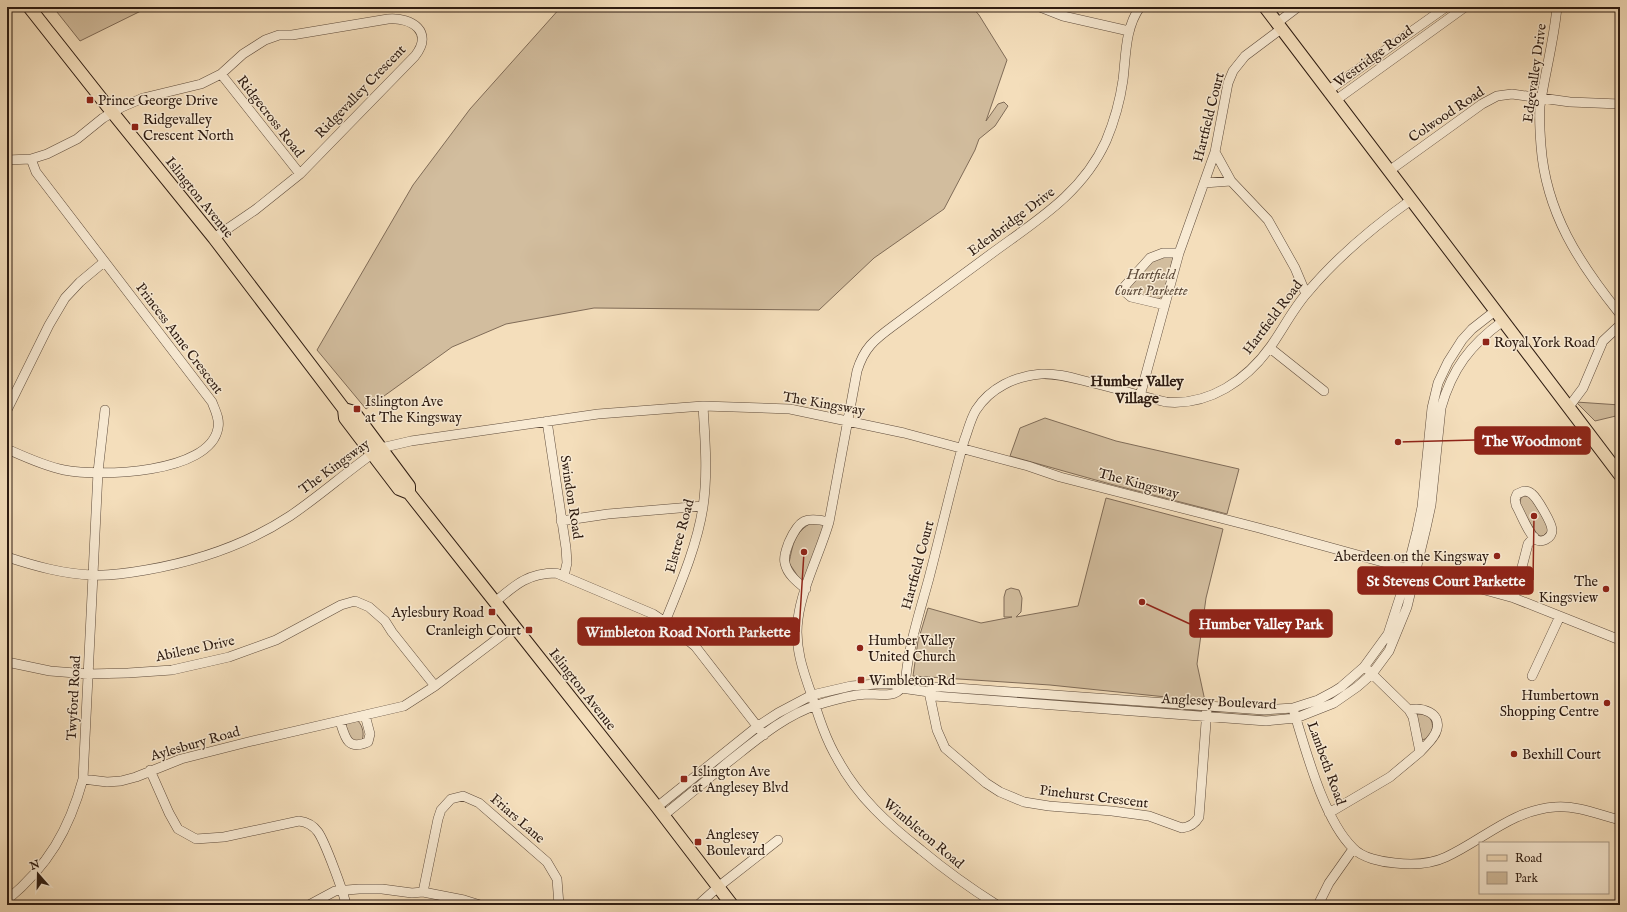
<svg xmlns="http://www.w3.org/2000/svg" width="1627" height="912" font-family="'IM FELL English',serif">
  <rect width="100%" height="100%" fill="#f4debb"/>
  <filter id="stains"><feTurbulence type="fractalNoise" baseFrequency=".005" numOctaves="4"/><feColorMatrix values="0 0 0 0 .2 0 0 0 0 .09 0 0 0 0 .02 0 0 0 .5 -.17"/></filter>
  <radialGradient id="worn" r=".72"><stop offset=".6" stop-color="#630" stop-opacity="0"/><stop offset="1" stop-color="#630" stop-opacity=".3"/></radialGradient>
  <path fill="#d2bd9e" stroke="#806c58" d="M 53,7 L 149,7 L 80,41 Z
    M 561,7 L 972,7 L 979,15 L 1007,60 L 986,121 L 998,104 L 1004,102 L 1008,106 L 995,126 L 979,139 L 975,150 L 944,209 L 874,258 L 819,310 L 594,308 L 506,324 L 452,347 L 366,409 L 317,350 L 413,185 L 470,109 Z
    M 1172,255 L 1173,259 L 1163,296 L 1159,299 L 1139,295 L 1131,291 L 1130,286 L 1144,267 L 1159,257 Z
    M 1576,402 L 1620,405 L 1620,415 L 1595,421 Z
    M 1045,418 L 1116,441 L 1239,469 L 1227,514 L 1110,484 L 1010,456 L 1020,428 Z
    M 1524,496 L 1528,496 L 1531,498 L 1548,526 L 1548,531 L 1543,536 L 1540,536 L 1537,534 L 1519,505 L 1521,498 Z
    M 1106,498 L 1223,529 L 1206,598 L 1197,664 L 1205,701 L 1050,685 L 913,676 L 918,641 L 928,608 L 981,623 L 1012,617 L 1004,617 L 1004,597 L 1006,590 L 1011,588 L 1019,590 L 1022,598 L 1021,612 L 1016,617 L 1078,606 Z
    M 813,522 L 825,525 L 804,582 L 799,578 L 789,563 C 793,544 794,532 813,522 Z
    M 935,689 L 1201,709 L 1202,711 L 935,693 Z
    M 1212,710 L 1288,712 L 1289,714 L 1276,717 L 1213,713 Z
    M 1417,714 C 1421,714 1426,714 1429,717 C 1436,725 1432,738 1422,740 L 1416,717 Z
    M 350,721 L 358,721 C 363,726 365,736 361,742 L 353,744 L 345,726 Z
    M 755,733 L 758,735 L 708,776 L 670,805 L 667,802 Z"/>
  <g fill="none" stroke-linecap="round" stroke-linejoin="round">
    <defs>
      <path id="minor" d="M 1040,7 L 1063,16 L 1129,31
        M 1557,7 C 1554,40 1545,73 1540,106 C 1539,119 1540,133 1541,146 C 1546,213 1579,263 1620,314
        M 1277,23 L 1298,7
        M 221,74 L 300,174
        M 1329,90 L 1446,7
        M 1336,100 L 1465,7
        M 1215,152 L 1231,181
        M 7,160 L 31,159 L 47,154 L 77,139 L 103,118 L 122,107 L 143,98 L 201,84 L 221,74 L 243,54 L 265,40 L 279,35 L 292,35 L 388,19 C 412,17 434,32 415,56 L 300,174 L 255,210 L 214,238
        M 1389,171 L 1482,104 L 1497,96 L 1512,94 L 1570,102 L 1620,104
        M 1204,183 L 1231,181 L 1268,220 L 1295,268 L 1306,294
        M 1165,305 L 1131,297 L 1124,291 L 1124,287 L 1150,258 L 1163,253 L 1179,253
        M 1270,348 L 1324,391
        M 1140,396 L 1179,253 L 1215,152 L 1228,83 L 1233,71 L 1245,56 L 1281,29
        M 1568,408 L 1583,388 L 1603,341 L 1620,325
        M 7,410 L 49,325 L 65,298 L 80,282 L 104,262
        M 547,421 L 566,548 L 567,563 L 564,576
        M 7,449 C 25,457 44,466 64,470 C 99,477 210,474 218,428 C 220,419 215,410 212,402 L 36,172 L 31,159
        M 1524,491 C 1527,491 1530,492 1532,494 C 1537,498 1552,523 1552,530 C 1552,538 1541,545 1534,538 C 1527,530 1521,514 1516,505 L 1515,499 L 1517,494 Z
        M 561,521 L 608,514 L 703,506
        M 7,557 C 35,566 63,574 92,575 C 110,576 129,573 146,570 C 198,561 246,545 290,516 C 318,497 344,474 372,454 L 381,448 L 411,441 L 598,414 L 703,406 L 790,409 L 904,433 L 1028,466 L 1060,477 L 1259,528 L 1514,598 L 1620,640
        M 806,589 C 797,582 787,574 785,563 C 783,556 787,548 789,542 C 799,520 805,516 829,522
        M 1514,598 L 1528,544 L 1534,537
        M 495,602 C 515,585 528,573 556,573 L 653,614 L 665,622 L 695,646 L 764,735
        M 665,622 C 680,585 697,546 703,507 C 708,473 705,440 703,406
        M 7,662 L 50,671 L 88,674 L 128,673 L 172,670 L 229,657 L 276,640 L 341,605 L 355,601 L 369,607 L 385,621 L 392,632 L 435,686
        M 1532,676 L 1560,616
        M 905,688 C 907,650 919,615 929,578 C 941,532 951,487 964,441 C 968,431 970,420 976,410 C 990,388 1015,376 1041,374 C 1057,373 1073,378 1089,382 C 1115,388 1140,396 1166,402 C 1209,406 1247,380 1271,346 C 1283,329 1293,309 1307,293 C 1337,257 1373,227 1411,200
        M 929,692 L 934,687 L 942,687 L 1264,710 L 1293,708 L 1318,700 L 1333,692 L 1341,687 L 1364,667 L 1388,634 L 1401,594 L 1417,531 L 1422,507 L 1432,408 L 1438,383 L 1448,362 L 1462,340 L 1472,329 L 1495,311
        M 929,692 L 937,730 L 945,748 L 986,783 L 1000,792 L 1024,802 L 1049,806 L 1112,811 L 1149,816 L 1182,828 C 1190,827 1195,824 1199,817 L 1207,709
        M 1409,710 C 1421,707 1441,712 1437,729 C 1435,738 1426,745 1420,752
        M 1294,712 C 1306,751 1324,820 1353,848 C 1362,858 1382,862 1395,863 C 1412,865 1429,865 1446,857 C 1483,840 1512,810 1555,807 C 1576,805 1600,815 1620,820
        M 340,721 C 345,737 347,751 368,742 L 370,734 L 365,715
        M 150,770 L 169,813 L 178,829 L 196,839 L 224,837 L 299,821 C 307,822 313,825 318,832 C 325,842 344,893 346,905
        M 83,779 L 107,782 L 121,781 L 136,777 L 181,759 L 248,742 L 404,706 L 435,686 L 514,626
        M 657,807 L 758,726 L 778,713 L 812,695 L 851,686 L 876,684 L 893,684 L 901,688 L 929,692 L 934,696 L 1266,721 L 1296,718 L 1334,703 L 1357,687 L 1372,674 L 1389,651 L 1407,607 L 1426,528 L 1431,505 L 1441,408 C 1452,369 1470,345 1503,321
        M 1329,813 L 1390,777 L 1420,752 L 1413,717 L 1409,710 L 1368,670
        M 664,815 C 685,798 706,781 727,763 C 754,742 783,716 817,705 C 833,700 850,695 867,694 C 878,694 895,698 901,688
        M 423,892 L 438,819 L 441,810 L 451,799 L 463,796 L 479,803 L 547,862 L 557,879 L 559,905
        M 7,900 C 48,866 69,830 83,779 L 98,472 L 105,410
        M 309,905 L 335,891 L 359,889 L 382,889 L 412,893 L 423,892 L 464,900 L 480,905
        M 698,905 L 718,887 L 778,840
        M 997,905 C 970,888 945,870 921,850 C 888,824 858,797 838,760 C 826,740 819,718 812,696 C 803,671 794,646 798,619 C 802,587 820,553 829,522 L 857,371 C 864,348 874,340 893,326 C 927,301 961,276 995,251 C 1039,219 1083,192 1106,141 C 1114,122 1120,101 1123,80 C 1126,55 1125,28 1140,7
        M 1318,905 L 1329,883 L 1353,849
        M 1489,905 L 1493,905"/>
      <path id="major" d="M 29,7 L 108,107 L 214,238 L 344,409 L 345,418 L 399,489 L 409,493 L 657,807 L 732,905
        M 1265,7 L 1620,475
        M 344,409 L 354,412 L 409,486 L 409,493"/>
    </defs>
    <use href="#minor" stroke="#5f4c3c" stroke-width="10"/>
    <use href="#major" stroke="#2d1b11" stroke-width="14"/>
    <use href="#minor" stroke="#f8ead3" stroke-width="9"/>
    <use href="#major" stroke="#f4debb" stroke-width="12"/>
  </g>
  <g fill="#8f2418" stroke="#f8ead3" stroke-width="1.5">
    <rect x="86" y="96" width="8" height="8" rx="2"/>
    <rect x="131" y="123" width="8" height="8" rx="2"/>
    <rect x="1482" y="338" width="8" height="8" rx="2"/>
    <rect x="353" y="405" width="8" height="8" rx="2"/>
    <circle cx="1497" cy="556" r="4"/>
    <circle cx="1606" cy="589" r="4"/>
    <rect x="488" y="608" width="8" height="8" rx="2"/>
    <rect x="525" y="626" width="8" height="8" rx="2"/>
    <circle cx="860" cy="648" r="4"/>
    <rect x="857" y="676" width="8" height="8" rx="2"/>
    <circle cx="1607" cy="703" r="4"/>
    <circle cx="1514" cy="754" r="4"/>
    <rect x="680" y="775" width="8" height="8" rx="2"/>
    <rect x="694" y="838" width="8" height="8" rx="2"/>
  </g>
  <g text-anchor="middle" stroke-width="3" stroke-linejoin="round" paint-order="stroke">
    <g font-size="14" fill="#2d1b11" stroke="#f8ead3">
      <text transform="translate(1373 56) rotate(-36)" y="5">Westridge Road</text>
      <text transform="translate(1534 73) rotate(-82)" y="5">Edgevalley Drive</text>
      <text transform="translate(360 91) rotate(-46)" y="5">Ridgevalley Crescent</text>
      <text transform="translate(1446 114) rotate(-34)" y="5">Colwood Road</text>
      <text transform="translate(271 116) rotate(52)" y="5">Ridgecross Road</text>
      <text transform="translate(1208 117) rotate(-76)" y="5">Hartfield Court</text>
      <text transform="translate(200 197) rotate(51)" y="5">Islington Avenue</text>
      <text transform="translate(1011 221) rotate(-37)" y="5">Edenbridge Drive</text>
      <text transform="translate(1272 317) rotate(-53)" y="5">Hartfield Road</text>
      <text transform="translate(180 338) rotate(53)" y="5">Princess Anne Crescent</text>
      <text transform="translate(824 403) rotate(10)" y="5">The Kingsway</text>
      <text transform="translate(334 466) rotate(-36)" y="5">The Kingsway</text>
      <text transform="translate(1139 483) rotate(15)" y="5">The Kingsway</text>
      <text transform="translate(572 497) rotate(81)" y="5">Swindon Road</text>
      <text transform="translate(679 536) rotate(-75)" y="5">Elstree Road</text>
      <text transform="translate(917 565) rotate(-75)" y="5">Hartfield Court</text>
      <text transform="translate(195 648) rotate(-12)" y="5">Abilene Drive</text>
      <text transform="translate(583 689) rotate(52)" y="5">Islington Avenue</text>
      <text transform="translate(73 698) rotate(-87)" y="5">Twyford Road</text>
      <text transform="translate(1219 701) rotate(3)" y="5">Anglesey Boulevard</text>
      <text transform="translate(195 743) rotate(-16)" y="5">Aylesbury Road</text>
      <text transform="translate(1327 763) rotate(70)" y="5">Lambeth Road</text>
      <text transform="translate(1094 796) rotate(7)" y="5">Pinehurst Crescent</text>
      <text transform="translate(518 818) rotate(41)" y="5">Friars Lane</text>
      <text transform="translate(924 833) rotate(40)" y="5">Wimbleton Road</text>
    </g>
    <g font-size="14" fill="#2d1b11" stroke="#f8ead3" text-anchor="start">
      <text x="98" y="105">Prince George Drive</text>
      <text x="143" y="124">Ridgevalley<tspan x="143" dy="16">Crescent North</tspan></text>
      <text x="1494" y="347">Royal York Road</text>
      <text x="365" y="406">Islington Ave<tspan x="365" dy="16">at The Kingsway</tspan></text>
      <text x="1489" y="561" text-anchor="end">Aberdeen on the Kingsway</text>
      <text x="1598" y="586" text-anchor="end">The<tspan x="1598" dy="16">Kingsview</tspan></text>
      <text x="484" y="617" text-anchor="end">Aylesbury Road</text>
      <text x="521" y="635" text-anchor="end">Cranleigh Court</text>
      <text x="868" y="645">Humber Valley<tspan x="868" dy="16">United Church</tspan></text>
      <text x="869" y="685">Wimbleton Rd</text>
      <text x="1599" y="700" text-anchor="end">Humbertown<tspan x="1599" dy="16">Shopping Centre</tspan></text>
      <text x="1522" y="759">Bexhill Court</text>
      <text x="692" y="776">Islington Ave<tspan x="692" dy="16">at Anglesey Blvd</tspan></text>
      <text x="706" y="839">Anglesey<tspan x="706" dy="16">Boulevard</tspan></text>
    </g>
    <g font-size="14" font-style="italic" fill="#5f4c3b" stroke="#f8ead3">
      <text x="1151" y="279">Hartfield<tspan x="1151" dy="16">Court Parkette</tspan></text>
    </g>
    <g font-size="15" font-weight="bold" fill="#2d1b11" stroke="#f8ead3">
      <text x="1137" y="386">Humber Valley<tspan x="1137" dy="17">Village</tspan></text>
    </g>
  </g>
  <path fill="none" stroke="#8f2418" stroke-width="1.5" d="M1398 442L1475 440M1534 516L1533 580M1142 602L1190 624M804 552L799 632"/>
  <g fill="#8f2418" stroke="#f8ead3" stroke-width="1.5">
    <circle cx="1398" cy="442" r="4"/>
    <circle cx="1534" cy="516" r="4"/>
    <circle cx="1142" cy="602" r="4"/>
    <circle cx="804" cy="552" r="4"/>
  </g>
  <g fill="#8f2418" stroke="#8f2418" stroke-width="1.5">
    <rect x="1475" y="427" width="115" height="27" rx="4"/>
    <rect x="1358" y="567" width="175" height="27" rx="4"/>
    <rect x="1190" y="610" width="142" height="27" rx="4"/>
    <rect x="578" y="618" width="221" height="27" rx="4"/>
  </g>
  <g font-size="15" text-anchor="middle" font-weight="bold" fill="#fff">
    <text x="1532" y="446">The Woodmont</text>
    <text x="1446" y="586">St Stevens Court Parkette</text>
    <text x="1261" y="629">Humber Valley Park</text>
    <text x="688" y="637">Wimbleton Road North Parkette</text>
  </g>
  <rect width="1627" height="912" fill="none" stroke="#f4debb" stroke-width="24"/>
  <rect x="8" y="8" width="1611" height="896" fill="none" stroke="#2d1b11" stroke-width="2"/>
  <rect x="12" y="12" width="1603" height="888" fill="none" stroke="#2d1b11"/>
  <rect x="1479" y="842" width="130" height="52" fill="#f8ead3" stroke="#a79785"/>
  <rect x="1487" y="855" width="20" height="6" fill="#f4debb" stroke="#a79785"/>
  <text x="1515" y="862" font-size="12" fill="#2d1b11">Road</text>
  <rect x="1487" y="872" width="20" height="12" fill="#d2bd9e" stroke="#a79785"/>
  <text x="1515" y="882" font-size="12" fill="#2d1b11">Park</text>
  <g transform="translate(38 874) rotate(340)" stroke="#f8ead3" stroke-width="3" paint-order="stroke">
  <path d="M0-3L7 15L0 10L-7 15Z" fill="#2d1b11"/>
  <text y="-6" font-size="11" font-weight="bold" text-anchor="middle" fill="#2d1b11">N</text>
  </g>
  <rect width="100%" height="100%" filter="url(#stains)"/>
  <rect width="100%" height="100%" fill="url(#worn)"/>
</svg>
